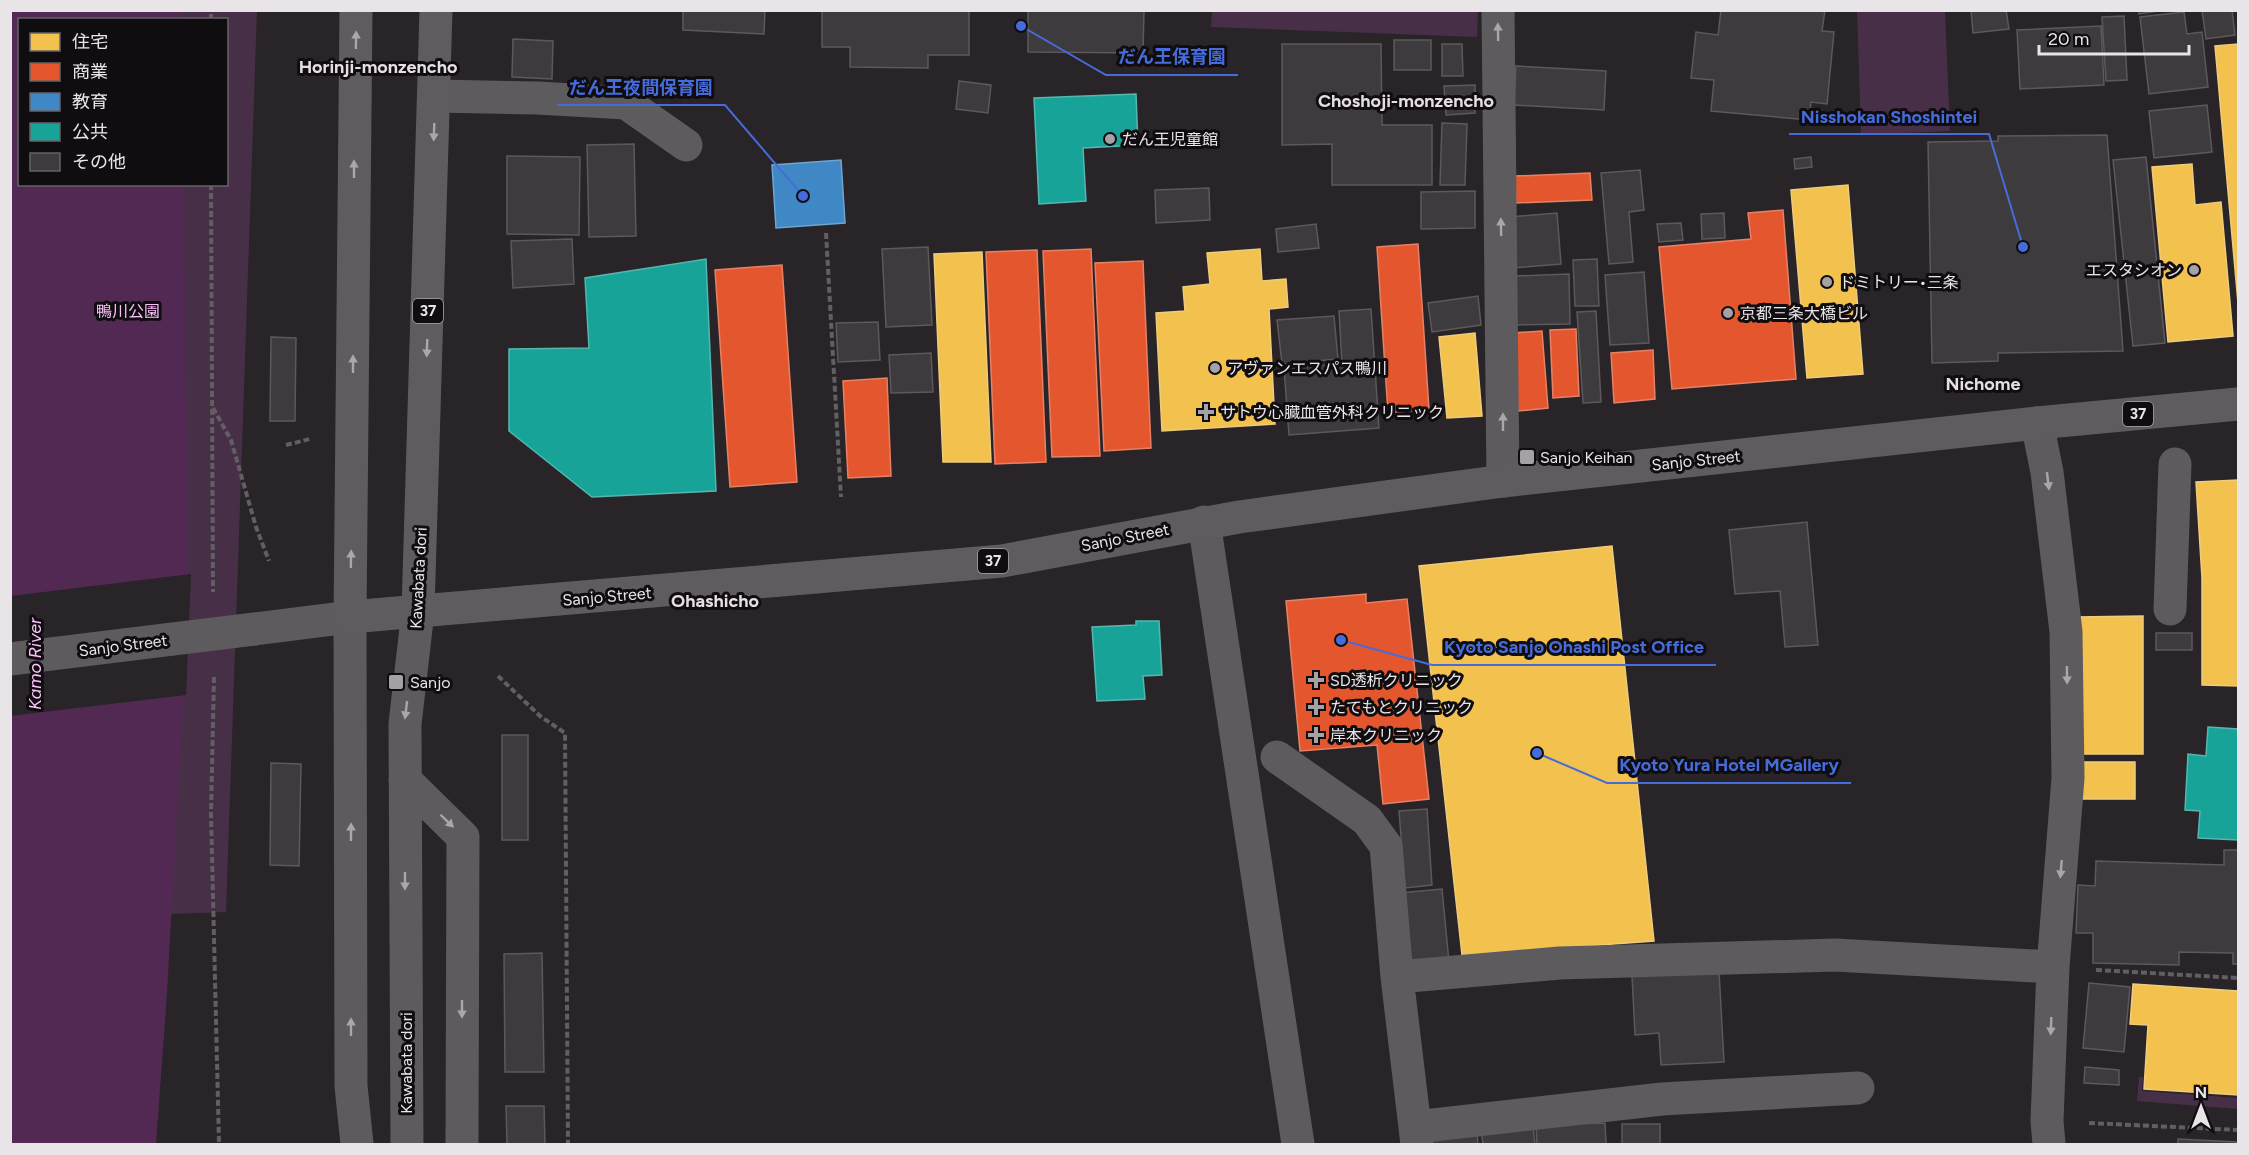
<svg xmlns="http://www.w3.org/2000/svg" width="2249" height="1155" font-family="Figtree,'Noto Sans JP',sans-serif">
  <rect width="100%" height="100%" fill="#282428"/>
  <path fill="#482f48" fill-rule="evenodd" d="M 10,11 L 257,11 L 226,912 L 11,920 ZM 20,20 L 226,20 L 226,184 L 20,184 Z
    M 1212,11 L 1478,11 L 1477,37 L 1211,27 Z
    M 1857,11 L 1945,11 L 1950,131 L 1861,135 Z
    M 2139,1077 L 2143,1077 L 2142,1091 L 2238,1098 L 2238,1109 L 2137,1101 Z"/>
  <path fill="#522953" d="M 10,11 L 182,11 L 183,19 L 20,20 L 20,184 L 184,185 L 188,606 L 167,994 L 156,1144 L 11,1144 Z"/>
  <path fill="#282428" d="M 191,574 L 186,695 L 10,716 L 11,596 Z"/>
  <path fill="#f2c14e" stroke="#efcc7c" stroke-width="1.5" d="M 2238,44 L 2238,303 L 2215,46 Z
    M 2192,164 L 2195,205 L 2221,202 L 2233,336 L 2168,342 L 2152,167 Z
    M 1848,185 L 1863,374 L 1807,378 L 1791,190 Z
    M 1260,249 L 1262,281 L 1286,279 L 1288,307 L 1269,309 L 1275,424 L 1162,431 L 1156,313 L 1185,311 L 1183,287 L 1210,284 L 1207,253 Z
    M 982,252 L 991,462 L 943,462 L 934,254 Z
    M 1475,333 L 1482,416 L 1447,418 L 1439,337 Z
    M 2238,480 L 2238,686 L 2202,685 L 2202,578 L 2196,482 Z
    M 1612,546 L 1654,941 L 1462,955 L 1419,566 Z
    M 2143,616 L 2143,754 L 2076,754 L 2076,617 Z
    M 2079,762 L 2135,762 L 2135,799 L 2080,799 Z
    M 2133,984 L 2238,991 L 2238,1095 L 2144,1089 L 2148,1025 L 2130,1024 Z"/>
  <path fill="#e4572e" stroke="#e58166" stroke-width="1.5" d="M 1590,173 L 1592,200 L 1516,203 L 1515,176 Z
    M 1783,210 L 1796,379 L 1672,389 L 1659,247 L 1751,239 L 1748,213 Z
    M 1418,244 L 1429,409 L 1388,413 L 1377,247 Z
    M 1091,249 L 1100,456 L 1052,457 L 1043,251 Z
    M 1037,250 L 1046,462 L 995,464 L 986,252 Z
    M 1143,261 L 1151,448 L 1104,451 L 1095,263 Z
    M 782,265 L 797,482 L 730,487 L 715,270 Z
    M 1576,329 L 1579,396 L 1553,398 L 1550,330 Z
    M 1542,331 L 1548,408 L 1518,411 L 1512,333 Z
    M 1653,350 L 1655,399 L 1614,403 L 1611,353 Z
    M 887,378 L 891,476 L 848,478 L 843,381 Z
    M 1366,594 L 1366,603 L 1407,599 L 1429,799 L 1383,804 L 1377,745 L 1300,751 L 1286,601 Z"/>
  <path fill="#3f88c5" stroke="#72a4d0" stroke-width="1.5" d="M 841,160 L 845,223 L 776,228 L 772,165 Z"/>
  <path fill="#17a398" stroke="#56b6b0" stroke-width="1.5" d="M 1136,94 L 1138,145 L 1083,148 L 1086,201 L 1039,204 L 1034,98 Z
    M 706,259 L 716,491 L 592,497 L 509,431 L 509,349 L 589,348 L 585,278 Z
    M 1136,621 L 1159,621 L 1162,675 L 1143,676 L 1145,699 L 1097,701 L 1092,627 L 1136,625 Z
    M 2208,727 L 2238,729 L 2238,840 L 2198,838 L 2200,811 L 2185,810 L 2188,754 L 2206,756 Z"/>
  <path fill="#3e3b3e" stroke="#5c585c" stroke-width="1.5" d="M 683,10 L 765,10 L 764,34 L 683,30 Z
    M 822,10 L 969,10 L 969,55 L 928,55 L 928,68 L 850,67 L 850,47 L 822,47 Z
    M 1028,10 L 1144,10 L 1143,53 L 1028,52 Z
    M 1721,10 L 1825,10 L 1822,31 L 1834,32 L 1827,104 L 1811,102 L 1809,120 L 1711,111 L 1714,80 L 1691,78 L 1696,32 L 1718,35 Z
    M 1971,10 L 2006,10 L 2009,29 L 1973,33 Z
    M 2139,10 L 2165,10 L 2139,14 Z
    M 2202,10 L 2232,10 L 2235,35 L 2206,39 Z
    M 2184,12 L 2187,34 L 2202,32 L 2208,87 L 2149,94 L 2140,17 Z
    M 2124,16 L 2127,80 L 2106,81 L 2102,17 Z
    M 2101,26 L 2104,85 L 2020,89 L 2017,30 Z
    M 513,39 L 553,41 L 552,79 L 512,77 Z
    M 1394,40 L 1431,40 L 1431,70 L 1394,70 Z
    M 1282,44 L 1381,44 L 1382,125 L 1432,125 L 1432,185 L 1332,185 L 1332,144 L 1282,145 Z
    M 1442,44 L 1462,44 L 1463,76 L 1442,76 Z
    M 1516,66 L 1606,71 L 1604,110 L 1514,105 Z
    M 959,81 L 991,85 L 988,113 L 956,109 Z
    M 1475,85 L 1475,113 L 1446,115 L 1444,86 Z
    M 2207,105 L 2212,152 L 2154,158 L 2149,111 Z
    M 1442,123 L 1467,124 L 1465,185 L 1440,185 Z
    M 2107,135 L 2123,351 L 1998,353 L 1998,361 L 1932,363 L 1928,142 L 1998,141 L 1998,136 Z
    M 634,144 L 636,236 L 589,237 L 587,145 Z
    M 507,156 L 580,157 L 579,235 L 507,234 Z
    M 1811,157 L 1812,167 L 1795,169 L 1794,159 Z
    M 2146,157 L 2165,343 L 2133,346 L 2113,160 Z
    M 1640,170 L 1644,210 L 1629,212 L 1633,262 L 1609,264 L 1601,173 Z
    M 1209,188 L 1210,220 L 1156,223 L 1155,190 Z
    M 1475,191 L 1475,228 L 1421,229 L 1421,192 Z
    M 1557,213 L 1561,264 L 1513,268 L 1509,217 Z
    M 1724,213 L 1725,238 L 1702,239 L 1701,214 Z
    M 1681,223 L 1683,240 L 1659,242 L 1657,224 Z
    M 1316,224 L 1319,248 L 1278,252 L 1276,229 Z
    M 572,239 L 574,284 L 513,288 L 511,241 Z
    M 928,247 L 932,325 L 886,327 L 882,249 Z
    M 1597,259 L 1599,306 L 1575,306 L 1573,260 Z
    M 1644,272 L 1649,343 L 1610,345 L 1605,275 Z
    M 1569,274 L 1570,324 L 1516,325 L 1514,276 Z
    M 1478,296 L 1481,325 L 1432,332 L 1428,303 Z
    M 1371,309 L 1379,428 L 1289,435 L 1284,368 L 1342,364 L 1339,311 Z
    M 1596,311 L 1601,402 L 1583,403 L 1577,312 Z
    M 1334,316 L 1338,359 L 1282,364 L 1277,320 Z
    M 878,322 L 880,360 L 838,362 L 836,323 Z
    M 271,337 L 296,338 L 295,421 L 270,421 Z
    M 931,353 L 933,392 L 891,393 L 889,355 Z
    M 1807,522 L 1818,645 L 1785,647 L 1780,591 L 1735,594 L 1729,530 Z
    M 2156,633 L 2192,633 L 2192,650 L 2156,650 Z
    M 502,735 L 528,735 L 528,840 L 502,840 Z
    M 271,763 L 301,764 L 299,866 L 270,865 Z
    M 1427,809 L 1432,885 L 1405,888 L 1399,811 Z
    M 2224,850 L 2238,850 L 2238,964 L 2233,964 L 2233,953 L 2179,952 L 2179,965 L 2093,963 L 2093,933 L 2076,933 L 2078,885 L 2095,886 L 2096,861 L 2224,865 Z
    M 1442,889 L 1449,962 L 1405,965 L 1399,893 Z
    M 542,953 L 544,1072 L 505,1072 L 504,954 Z
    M 1719,971 L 1724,1062 L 1661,1065 L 1659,1033 L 1635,1035 L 1632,976 Z
    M 2089,983 L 2130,987 L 2124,1052 L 2083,1048 Z
    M 2085,1067 L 2119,1070 L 2119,1085 L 2084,1083 Z
    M 506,1106 L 544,1106 L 545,1144 L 507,1144 Z
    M 1605,1123 L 1606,1144 L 1537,1144 L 1536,1125 Z
    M 1622,1124 L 1660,1124 L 1660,1144 L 1622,1144 Z
    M 1533,1126 L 1535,1144 L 1483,1144 L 1481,1131 Z
    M 1477,1132 L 1478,1144 L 1427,1144 L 1426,1137 Z
    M 2178,1139 L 2238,1142 L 2238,1144 L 2178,1144 Z"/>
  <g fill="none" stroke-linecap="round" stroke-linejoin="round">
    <path stroke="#615f61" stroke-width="4" stroke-dasharray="6 3" stroke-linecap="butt" d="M 211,20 L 211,10
      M 211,184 L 213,592
      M 826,233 L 841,497
      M 213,408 L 231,440 L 256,527 L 269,561
      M 286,445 L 310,439
      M 498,676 L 540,716 L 565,733 L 568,1144
      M 214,677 L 211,814 L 219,1144
      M 2096,970 L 2238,978
      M 2089,1123 L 2238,1130"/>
    <path stroke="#5e5b5e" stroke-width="33" d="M 1498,10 L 1503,481
      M 435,96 L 537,98 L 626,103 L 686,145
      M 2037,423 L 2047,472 L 2066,632 L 2068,778 L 2053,967 L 2047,1121 L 2049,1144
      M 1204,522 L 1298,1144
      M 2170,609 L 2175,464
      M 255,629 L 350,617 L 351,1086 L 357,1144
      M 1277,757 L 1367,820 L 1386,846 L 1397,977 L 1417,1144
      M 405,780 L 463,837 L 462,1144
      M 1397,977 L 1560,963 L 1835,955 L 2053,967
      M 1416,1127 L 1662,1099 L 1858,1088
      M 407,1144 L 405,724 L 418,611"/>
    <path stroke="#5f5c5f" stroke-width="33" d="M 356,10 L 350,617 L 1002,561 L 1239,517 L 1503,481 L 2037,423 L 2238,404
      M 418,611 L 436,10"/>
    <path stroke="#5e5b5e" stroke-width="33" d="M 10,659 L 255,629"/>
  </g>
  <defs><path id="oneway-solid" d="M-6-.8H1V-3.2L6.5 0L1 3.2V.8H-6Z" transform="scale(1.5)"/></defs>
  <g fill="#aaa6aa">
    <use href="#oneway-solid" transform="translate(1498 32) rotate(-91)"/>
    <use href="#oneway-solid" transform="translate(1501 227) rotate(-91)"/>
    <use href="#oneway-solid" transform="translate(1503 422) rotate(-90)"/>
    <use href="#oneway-solid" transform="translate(2048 481) rotate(83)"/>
    <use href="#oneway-solid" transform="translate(2067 675) rotate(89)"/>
    <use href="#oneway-solid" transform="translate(406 710) rotate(97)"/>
    <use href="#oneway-solid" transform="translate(447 821) rotate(44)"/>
    <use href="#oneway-solid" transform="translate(351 832) rotate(-90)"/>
    <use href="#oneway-solid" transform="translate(2061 869) rotate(95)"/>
    <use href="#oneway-solid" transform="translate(405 881) rotate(90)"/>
    <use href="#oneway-solid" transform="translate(462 1009) rotate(90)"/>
    <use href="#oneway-solid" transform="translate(2051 1026) rotate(92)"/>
    <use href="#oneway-solid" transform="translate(351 1027) rotate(-90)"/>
  </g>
  <g fill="#aaa7aa">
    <use href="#oneway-solid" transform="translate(356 40) rotate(-89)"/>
    <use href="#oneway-solid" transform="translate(434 132) rotate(92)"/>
    <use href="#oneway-solid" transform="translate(354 169) rotate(-90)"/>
    <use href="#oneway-solid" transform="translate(427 348) rotate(92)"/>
    <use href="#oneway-solid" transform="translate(353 364) rotate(-90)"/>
    <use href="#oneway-solid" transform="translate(351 559) rotate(-89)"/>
  </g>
  <g fill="#a5a1a5" stroke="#100d10" stroke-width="2">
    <circle cx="1110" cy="139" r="6"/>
    <circle cx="2194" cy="270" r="6"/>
    <circle cx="1827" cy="282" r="6"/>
    <circle cx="1728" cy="313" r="6"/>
    <circle cx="1215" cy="368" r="6"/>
    <path d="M1203 403h6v6h6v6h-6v6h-6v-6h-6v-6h6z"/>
    <rect x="1519" y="449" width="16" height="16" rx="3"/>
    <path d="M1313 671h6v6h6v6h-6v6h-6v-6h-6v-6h6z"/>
    <rect x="388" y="674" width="16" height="16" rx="3"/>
    <path d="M1313 698h6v6h6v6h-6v6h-6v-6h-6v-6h6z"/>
    <path d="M1313 726h6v6h6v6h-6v6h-6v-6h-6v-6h6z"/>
  </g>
  <g text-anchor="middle" stroke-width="6" stroke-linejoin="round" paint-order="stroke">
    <g fill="#100d10" stroke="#a7a4a7" stroke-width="1.5">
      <rect x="413" y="299" width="30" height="24" rx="4.5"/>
      <rect x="2123" y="402" width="30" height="24" rx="4.5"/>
      <rect x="978" y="549" width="30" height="24" rx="4.5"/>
    </g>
    <g font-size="15" font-weight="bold" fill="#e8e4e8">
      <text x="428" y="316">37</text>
      <text x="2138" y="419">37</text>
      <text x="993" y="566">37</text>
    </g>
    <g font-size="16" fill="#e8e4e8" stroke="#100d10" text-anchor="start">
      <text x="1122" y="145">だん王児童館</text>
      <text x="2182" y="276" text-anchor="end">エスタシオン</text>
      <text x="1839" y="288">ドミトリー•三条</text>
      <text x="1740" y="319">京都三条大橋ビル</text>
      <text x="1227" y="374">アヴァンエスパス鴨川</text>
      <text x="1220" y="418">サトウ心臓血管外科クリニック</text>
      <text x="1540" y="463">Sanjo Keihan</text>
      <text x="1330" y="686">SD透析クリニック</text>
      <text x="410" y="688">Sanjo</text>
      <text x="1330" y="713">たてもとクリニック</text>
      <text x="1330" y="741">岸本クリニック</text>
    </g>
    <g font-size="16" fill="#f9bff9" stroke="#100d10">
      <text x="128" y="317">鴨川公園</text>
    </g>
    <g font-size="16" fill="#e8e4e8" stroke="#100d10">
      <text transform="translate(1696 460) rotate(-6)" y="6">Sanjo Street</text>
      <text transform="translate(1125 537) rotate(-11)" y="6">Sanjo Street</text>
      <text transform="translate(418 578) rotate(-87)" y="6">Kawabata dori</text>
      <text transform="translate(607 596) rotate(-5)" y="6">Sanjo Street</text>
      <text transform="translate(123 645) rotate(-7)" y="6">Sanjo Street</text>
      <text transform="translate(406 1063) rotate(-90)" y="6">Kawabata dori</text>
    </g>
    <g font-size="18" font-weight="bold" fill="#e6dde6" stroke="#100d10">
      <text x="378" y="73">Horinji-monzencho</text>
      <text x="1406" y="107">Choshoji-monzencho</text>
      <text x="1983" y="390">Nichome</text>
      <text x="715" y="607">Ohashicho</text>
    </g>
    <g font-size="18" font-style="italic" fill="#fdc4fd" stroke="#100d10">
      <text transform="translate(35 664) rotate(-90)" y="6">Kamo River</text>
    </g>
  </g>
  <path fill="none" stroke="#466cdb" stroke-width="2" d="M1021 26L1106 75H1238M803 196L725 105H557M2023 247L1989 134H1789M1341 640L1432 665H1716M1537 753L1607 783H1851"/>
  <g fill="#466cdb" stroke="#100d10" stroke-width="2">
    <circle cx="1021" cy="26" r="6"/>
    <circle cx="803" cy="196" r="6"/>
    <circle cx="2023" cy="247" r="6"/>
    <circle cx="1341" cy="640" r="6"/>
    <circle cx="1537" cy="753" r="6"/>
  </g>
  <g font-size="18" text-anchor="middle" font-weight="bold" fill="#466cdb" stroke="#100d10" stroke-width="6" stroke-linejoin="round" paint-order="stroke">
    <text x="1172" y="63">だん王保育園</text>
    <text x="641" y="94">だん王夜間保育園</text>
    <text x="1889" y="123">Nisshokan Shoshintei</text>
    <text x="1574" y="653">Kyoto Sanjo Ohashi Post Office</text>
    <text x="1729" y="771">Kyoto Yura Hotel MGallery</text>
  </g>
  <rect width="2249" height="1155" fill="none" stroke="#e8e4e8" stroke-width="24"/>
  <rect x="18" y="18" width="210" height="168" fill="#100d10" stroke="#666366" stroke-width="1.5"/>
  <rect x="30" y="33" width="30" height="18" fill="#f2c14e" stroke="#666366" stroke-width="1.5"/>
  <text x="72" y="48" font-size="18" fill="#e8e4e8">住宅</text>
  <rect x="30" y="63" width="30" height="18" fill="#e4572e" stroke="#666366" stroke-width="1.5"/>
  <text x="72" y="78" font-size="18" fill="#e8e4e8">商業</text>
  <rect x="30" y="93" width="30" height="18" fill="#3f88c5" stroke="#666366" stroke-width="1.5"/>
  <text x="72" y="108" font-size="18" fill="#e8e4e8">教育</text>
  <rect x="30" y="123" width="30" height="18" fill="#17a398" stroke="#666366" stroke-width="1.5"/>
  <text x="72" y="138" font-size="18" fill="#e8e4e8">公共</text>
  <rect x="30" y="153" width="30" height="18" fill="#3e3b3e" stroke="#666366" stroke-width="1.5"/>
  <text x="72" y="168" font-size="18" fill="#e8e4e8">その他</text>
  <g transform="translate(2201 1107)" stroke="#100d10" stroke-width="4.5" paint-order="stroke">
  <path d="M0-4.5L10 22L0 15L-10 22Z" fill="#e8e4e8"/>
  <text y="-9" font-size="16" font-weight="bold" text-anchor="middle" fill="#e8e4e8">N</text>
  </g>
  <path d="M2039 45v9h150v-9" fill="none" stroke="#e8e4e8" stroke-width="3"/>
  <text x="2048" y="45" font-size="18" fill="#e8e4e8" stroke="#100d10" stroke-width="4.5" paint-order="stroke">20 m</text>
</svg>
